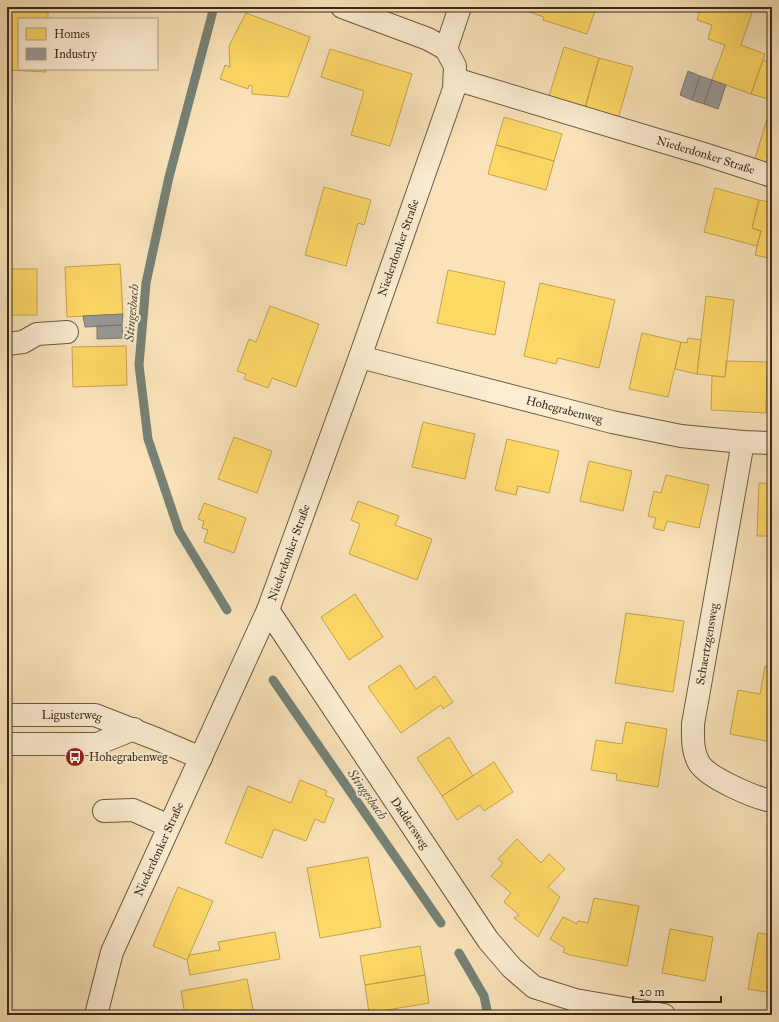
<svg xmlns="http://www.w3.org/2000/svg" width="779" height="1022" font-family="'IM FELL Great Primer',serif">
  <rect width="100%" height="100%" fill="#fae3ba"/>
  <filter id="stains"><feTurbulence type="fractalNoise" baseFrequency=".005" numOctaves="4"/><feColorMatrix values="0 0 0 0 .2 0 0 0 0 .09 0 0 0 0 .02 0 0 0 .5 -.17"/></filter>
  <radialGradient id="worn" r=".72"><stop offset=".6" stop-color="#630" stop-opacity="0"/><stop offset="1" stop-color="#630" stop-opacity=".3"/></radialGradient>
  <path fill="#ffd966" stroke="#c3a450" d="M 11,7 L 48,7 L 48,19 L 19,19 L 19,69 L 46,69 L 46,72 L 7,70 L 7,15 L 11,15 Z
    M 514,7 L 593,7 L 596,8 L 587,34 L 543,20 L 544,17 Z
    M 701,7 L 754,7 L 741,45 L 765,54 L 751,94 L 712,80 L 725,45 L 708,39 L 712,25 L 697,20 Z
    M 246,13 L 310,37 L 288,97 L 252,94 L 252,86 L 249,85 L 248,89 L 220,79 L 225,65 L 230,67 L 229,46 Z
    M 564,47 L 599,58 L 585,107 L 549,96 Z
    M 330,49 L 412,74 L 390,146 L 351,135 L 364,91 L 321,77 Z
    M 599,58 L 633,67 L 618,119 L 585,109 Z
    M 763,60 L 772,64 L 772,104 L 767,102 L 768,99 L 751,94 Z
    M 504,117 L 562,134 L 554,161 L 496,145 Z
    M 767,119 L 772,121 L 772,171 L 753,165 Z
    M 496,145 L 554,161 L 546,190 L 488,174 Z
    M 324,187 L 371,200 L 364,225 L 358,223 L 346,266 L 305,255 Z
    M 715,188 L 759,200 L 752,228 L 761,231 L 757,246 L 704,232 Z
    M 759,200 L 772,203 L 772,259 L 755,255 L 761,231 L 752,228 Z
    M 120,264 L 123,314 L 67,317 L 65,267 Z
    M 7,269 L 37,269 L 37,315 L 7,315 Z
    M 448,270 L 505,282 L 495,335 L 437,323 Z
    M 540,283 L 615,300 L 599,368 L 558,358 L 556,364 L 524,356 Z
    M 706,296 L 734,300 L 725,377 L 697,374 Z
    M 270,306 L 319,324 L 296,387 L 272,378 L 268,388 L 244,379 L 246,374 L 237,371 L 249,339 L 256,342 Z
    M 642,333 L 681,342 L 668,397 L 629,389 Z
    M 688,338 L 701,340 L 697,374 L 675,369 L 681,342 L 687,343 Z
    M 126,346 L 127,385 L 73,387 L 72,347 Z
    M 726,361 L 767,362 L 766,413 L 711,410 L 712,376 L 725,377 Z
    M 423,422 L 475,434 L 465,479 L 412,467 Z
    M 234,437 L 272,451 L 257,493 L 218,479 Z
    M 507,439 L 559,451 L 549,493 L 518,486 L 516,495 L 495,490 Z
    M 589,461 L 632,471 L 623,511 L 580,501 Z
    M 666,475 L 709,485 L 699,528 L 667,521 L 664,531 L 653,528 L 656,518 L 648,516 L 654,491 L 661,493 Z
    M 759,483 L 772,484 L 772,536 L 757,536 Z
    M 358,501 L 399,516 L 395,525 L 432,539 L 417,580 L 349,554 L 360,524 L 351,520 Z
    M 204,503 L 246,518 L 234,553 L 204,542 L 208,530 L 202,528 L 204,521 L 198,519 Z
    M 355,594 L 383,637 L 349,660 L 321,617 Z
    M 626,613 L 684,621 L 673,692 L 615,683 Z
    M 400,665 L 416,689 L 435,676 L 453,702 L 443,709 L 441,705 L 401,733 L 368,687 Z
    M 765,666 L 772,667 L 772,742 L 730,734 L 738,690 L 760,694 Z
    M 626,722 L 667,729 L 658,787 L 616,780 L 617,774 L 591,770 L 596,740 L 622,744 Z
    M 449,737 L 473,776 L 442,796 L 417,758 Z
    M 494,762 L 513,792 L 484,811 L 480,805 L 457,820 L 442,796 Z
    M 300,780 L 327,791 L 325,795 L 334,799 L 324,823 L 315,819 L 306,841 L 274,829 L 262,858 L 225,843 L 248,786 L 291,803 Z
    M 517,839 L 541,863 L 549,854 L 565,869 L 548,887 L 560,897 L 538,937 L 514,918 L 519,915 L 504,902 L 511,893 L 491,876 L 503,863 L 498,859 Z
    M 368,857 L 381,927 L 320,938 L 307,868 Z
    M 178,887 L 213,901 L 187,960 L 153,946 Z
    M 594,898 L 639,906 L 627,966 L 570,955 L 563,952 L 565,948 L 550,939 L 563,917 L 577,924 L 578,921 L 588,923 Z
    M 670,929 L 713,937 L 705,981 L 662,973 Z
    M 275,932 L 280,959 L 190,975 L 187,960 L 190,955 L 220,950 L 218,942 Z
    M 758,933 L 772,935 L 772,993 L 748,989 Z
    M 420,946 L 425,975 L 365,985 L 360,956 Z
    M 425,975 L 429,1003 L 369,1013 L 365,985 Z
    M 247,979 L 254,1015 L 185,1015 L 181,991 Z"/>
  <path fill="#999" stroke="#7c7774" d="M 688,71 L 700,76 L 692,100 L 680,95 Z
    M 700,76 L 712,80 L 704,104 L 692,100 Z
    M 712,80 L 726,85 L 718,109 L 704,104 Z
    M 123,314 L 122,325 L 85,327 L 83,316 Z
    M 122,325 L 123,338 L 97,339 L 97,326 Z"/>
  <g fill="none" stroke-linecap="round" stroke-linejoin="round">
    <path stroke="#758276" stroke-width="9" d="M 214,7 L 169,177 L 146,283 L 139,365 L 148,439 L 179,531 L 227,610
      M 273,680 L 441,923
      M 459,953 L 484,996 L 488,1015"/>
    <defs>
      <g id="minor">
        <path d="M 342,7 L 428,39 L 446,49"/>
        <path id="s1" d="M 455,79 L 704,154 L 772,176"/>
        <path d="M 7,344 L 23,342 L 37,334 L 67,332"/>
        <path id="s2" d="M 360,357 L 612,422 L 681,436 L 743,442 L 772,443"/>
        <path d="M 743,442 L 693,724 C 693,738 692,751 699,763 C 708,778 755,798 772,801"/>
        <path id="s3" d="M 268,610 L 488,940 L 512,968 L 534,987 L 575,1000 L 664,1015"/>
        <path id="s4" d="M 7,715 L 95,715 L 159,740 L 201,758"/>
        <path d="M 7,744 L 97,744 L 134,729"/>
        <path d="M 104,811 L 133,810 L 169,826"/>
        <path id="s5" d="M 96,1015 L 112,952 L 268,610 L 360,357 L 454,89 L 455,66 L 446,49 L 460,7"/>
      </g>
    </defs>
    <use href="#minor" stroke="#685844" stroke-width="24"/>
    <use href="#minor" stroke="#fcedd2" stroke-width="22"/>
  </g>
  <defs>
    <symbol id="bus-disc" viewBox="-11 -11 22 22"><circle r="9.5" fill="#8f2418" stroke="#fcedd2"/><path d="M-5-6H5V4H4V6H2V4H-2V6H-4V4H-5ZM-3.5-4V0h7V-4ZM-3.5 1.2v1.5H-2V1.2ZM2 1.2v1.5H3.5V1.2Z" fill="#fff"/></symbol>
  </defs>
  <g fill-rule="evenodd">
    <use href="#bus-disc" x="64" y="746" width="22" height="22"/>
  </g>
  <g text-anchor="middle" stroke-width="4" stroke-linejoin="round" paint-order="stroke">
    <g font-size="12" fill="#37291d" stroke="#fcedd2">
      <text dy="4" stroke="none"><textPath href="#s1" startOffset="262">Niederdonker Straße</textPath></text>
      <text dy="4" stroke="none"><textPath href="#s5" startOffset="826">Niederdonker Straße</textPath></text>
      <text dy="4" stroke="none"><textPath href="#s2" startOffset="211">Hohegrabenweg</textPath></text>
      <text dy="4" stroke="none"><textPath href="#s5" startOffset="502">Niederdonker Straße</textPath></text>
      <text transform="translate(707 644) rotate(-80)" y="4">Schaertzgensweg</text>
      <text dy="4" stroke="none"><textPath href="#s4" startOffset="65">Ligusterweg</textPath></text>
      <text dy="4" stroke="none"><textPath href="#s3" startOffset="256">Daddersweg</textPath></text>
      <text dy="4" stroke="none"><textPath href="#s5" startOffset="178">Niederdonker Straße</textPath></text>
    </g>
    <g font-size="12" fill="#37291d" stroke="#fcedd2" text-anchor="start">
      <text x="89" y="761">Hohegrabenweg</text>
    </g>
    <g font-size="13" font-style="italic" fill="#514e42" stroke="#fcedd2">
      <text transform="translate(131 313) rotate(-85)" y="5">Stingesbach</text>
      <text transform="translate(368 794) rotate(55)" y="5">Stingesbach</text>
    </g>
  </g>
  <rect width="779" height="1022" fill="none" stroke="#fae3ba" stroke-width="24"/>
  <rect x="8" y="8" width="763" height="1006" fill="none" stroke="#37291d" stroke-width="2"/>
  <rect x="12" y="12" width="755" height="998" fill="none" stroke="#37291d"/>
  <rect x="18" y="18" width="140" height="52" fill="#fcedd2" stroke="#ad9f8a"/>
  <rect x="26" y="28" width="20" height="12" fill="#ffd966" stroke="#ad9f8a"/>
  <text x="54" y="38" font-size="12" fill="#37291d">Homes</text>
  <rect x="26" y="48" width="20" height="12" fill="#999999" stroke="#ad9f8a"/>
  <text x="54" y="58" font-size="12" fill="#37291d">Industry</text>
  <path d="M633 996v6h88v-6" fill="none" stroke="#37291d" stroke-width="2"/>
  <text x="639" y="996" font-size="12" fill="#37291d" stroke="#fcedd2" stroke-width="3" paint-order="stroke">20 m</text>
  <rect width="100%" height="100%" filter="url(#stains)"/>
  <rect width="100%" height="100%" fill="url(#worn)"/>
</svg>
